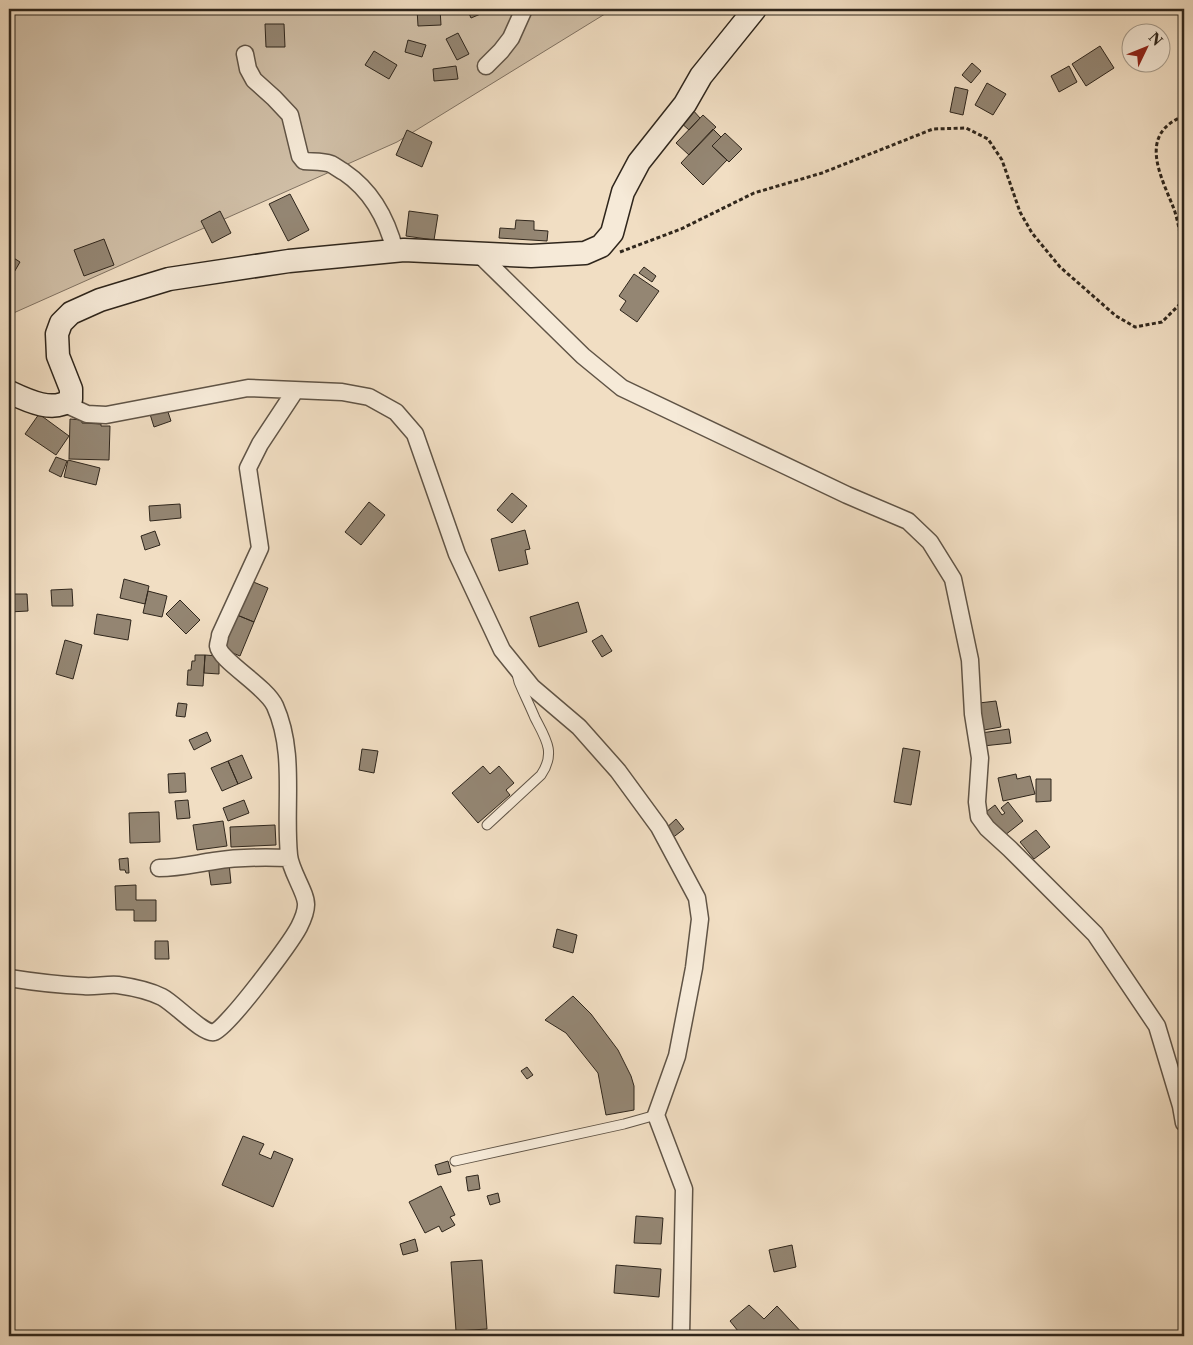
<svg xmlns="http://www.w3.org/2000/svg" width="1193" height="1345" font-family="'Libre Caslon Text',serif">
  <rect width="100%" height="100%" fill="#f1dec3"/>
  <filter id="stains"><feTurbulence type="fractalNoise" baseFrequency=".004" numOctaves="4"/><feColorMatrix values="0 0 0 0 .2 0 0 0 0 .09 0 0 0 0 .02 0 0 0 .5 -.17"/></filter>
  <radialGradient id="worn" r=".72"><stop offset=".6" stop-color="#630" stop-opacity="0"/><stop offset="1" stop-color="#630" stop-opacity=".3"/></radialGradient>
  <path fill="#d0bfa7" stroke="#807262" d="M 9,9 L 613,9 L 397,142 L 9,315 Z"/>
  <path fill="#948673" stroke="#2f261c" d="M 417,9 L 440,9 L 441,25 L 418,26 Z
    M 467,9 L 489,9 L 490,10 L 471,18 Z
    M 265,24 L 284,24 L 285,47 L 266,47 Z
    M 458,33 L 469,54 L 457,60 L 446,39 Z
    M 408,40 L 426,45 L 422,57 L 405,52 Z
    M 1100,46 L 1114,68 L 1086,86 L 1072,64 Z
    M 374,51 L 397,65 L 389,79 L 365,65 Z
    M 972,63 L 981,71 L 971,83 L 962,75 Z
    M 456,66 L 458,79 L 434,81 L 433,69 Z
    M 1069,66 L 1077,82 L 1059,92 L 1051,76 Z
    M 987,83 L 1006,94 L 993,115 L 975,105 Z
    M 955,87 L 968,90 L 963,115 L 950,112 Z
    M 692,109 L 700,118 L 689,130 L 680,122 Z
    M 703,115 L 716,127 L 689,155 L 676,143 Z
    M 713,129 L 721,137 L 712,146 L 727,160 L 703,185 L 681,163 Z
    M 407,130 L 432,142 L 422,167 L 396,155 Z
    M 725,133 L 742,149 L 729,162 L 712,146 Z
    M 290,194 L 309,230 L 288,241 L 269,204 Z
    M 220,211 L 231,233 L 212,243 L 201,221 Z
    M 409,211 L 438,215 L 434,240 L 406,236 Z
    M 516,220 L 534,221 L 534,230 L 548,231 L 547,241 L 499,238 L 500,228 L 515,229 Z
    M 104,239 L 114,265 L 84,276 L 74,250 Z
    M 9,255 L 20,262 L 9,281 Z
    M 644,267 L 656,276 L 652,282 L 639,273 Z
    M 634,274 L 659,291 L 637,322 L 620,310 L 626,301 L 619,296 Z
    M 166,406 L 171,421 L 154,427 L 149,411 Z
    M 39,414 L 69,436 L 56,455 L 25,434 Z
    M 70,419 L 82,420 L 82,423 L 101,424 L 101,426 L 110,426 L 109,460 L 69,459 Z
    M 56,457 L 67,461 L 61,477 L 49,471 Z
    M 68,460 L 100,468 L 96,485 L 64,477 Z
    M 512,493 L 527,506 L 512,523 L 497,510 Z
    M 369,502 L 385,515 L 361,545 L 345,532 Z
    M 180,504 L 181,518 L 150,521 L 149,506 Z
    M 525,530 L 530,549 L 525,550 L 528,564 L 499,571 L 491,539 Z
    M 155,531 L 160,545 L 145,550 L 141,536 Z
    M 124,579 L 149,586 L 145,604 L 120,598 Z
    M 251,581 L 268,588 L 254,622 L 237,615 Z
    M 72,589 L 73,606 L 52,606 L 51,590 Z
    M 148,591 L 167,596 L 162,617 L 143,613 Z
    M 9,594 L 27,594 L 28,611 L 9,612 Z
    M 180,600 L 200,620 L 186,634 L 166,614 Z
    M 578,602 L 587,632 L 539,647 L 530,617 Z
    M 97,614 L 131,620 L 128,640 L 94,634 Z
    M 237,615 L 254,622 L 240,656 L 223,649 Z
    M 602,635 L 612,651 L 602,657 L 592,641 Z
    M 65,640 L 82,645 L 73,679 L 56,674 Z
    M 9,646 L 12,646 L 14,665 L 9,665 Z
    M 195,655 L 205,655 L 203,686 L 187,685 L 188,670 L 191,670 L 192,661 L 195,661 Z
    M 205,655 L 219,656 L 219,674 L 204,673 Z
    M 996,701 L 1001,727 L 984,730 L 979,703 Z
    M 178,703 L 187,704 L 185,717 L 176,716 Z
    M 1009,729 L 1011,743 L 983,746 L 981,733 Z
    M 207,732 L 211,741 L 194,750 L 189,740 Z
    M 903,748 L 920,751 L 911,805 L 894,802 Z
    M 362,749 L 378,751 L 374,773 L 359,770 Z
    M 242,755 L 252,778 L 238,784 L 228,761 Z
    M 228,761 L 238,784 L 222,791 L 211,768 Z
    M 483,766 L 490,774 L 499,766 L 514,783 L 506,790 L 510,795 L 478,823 L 452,793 Z
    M 185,773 L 186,792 L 169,793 L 168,774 Z
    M 1016,774 L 1017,779 L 1030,776 L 1035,794 L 1003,801 L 998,778 Z
    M 1036,779 L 1051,779 L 1051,801 L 1036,802 Z
    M 188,800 L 190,818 L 177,819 L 175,801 Z
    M 244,800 L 249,813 L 228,821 L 223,808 Z
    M 1008,802 L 1023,821 L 1000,839 L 982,815 L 995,805 L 1002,815 L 1005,813 L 1001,808 Z
    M 159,812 L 160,842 L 130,843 L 129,813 Z
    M 676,819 L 684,829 L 671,839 L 664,830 Z
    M 223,821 L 227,846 L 197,850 L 193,825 Z
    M 275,825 L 276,845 L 231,847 L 230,827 Z
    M 1036,830 L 1050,847 L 1034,859 L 1020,842 Z
    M 128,858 L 129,873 L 126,873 L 125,870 L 120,870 L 119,859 Z
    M 229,863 L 231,883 L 211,885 L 208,865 Z
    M 136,885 L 136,900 L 156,900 L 156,921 L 134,921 L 134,910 L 116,910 L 115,886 Z
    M 557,929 L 577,935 L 573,953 L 553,947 Z
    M 155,941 L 168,941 L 169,959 L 155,959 Z
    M 573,996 L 591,1014 L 618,1050 L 631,1076 L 634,1086 L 634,1110 L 606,1115 L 598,1073 L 566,1033 L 545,1020 Z
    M 527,1067 L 533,1075 L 527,1079 L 521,1071 Z
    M 243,1136 L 264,1144 L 259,1154 L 271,1159 L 274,1151 L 293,1159 L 273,1207 L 222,1185 Z
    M 448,1161 L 451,1172 L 438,1175 L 435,1165 Z
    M 478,1175 L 480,1189 L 468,1191 L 466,1177 Z
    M 441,1186 L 455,1215 L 450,1217 L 455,1225 L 442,1232 L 439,1226 L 425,1233 L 409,1202 Z
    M 498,1193 L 500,1202 L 490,1205 L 487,1196 Z
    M 636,1216 L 663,1218 L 661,1244 L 634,1243 Z
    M 415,1239 L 418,1251 L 403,1255 L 400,1244 Z
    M 792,1245 L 796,1267 L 774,1272 L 769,1250 Z
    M 482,1260 L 487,1329 L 456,1331 L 451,1262 Z
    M 616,1265 L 661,1269 L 659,1297 L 614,1293 Z
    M 749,1305 L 764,1319 L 777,1306 L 805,1336 L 742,1336 L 730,1321 Z"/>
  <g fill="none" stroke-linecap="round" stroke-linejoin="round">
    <defs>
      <path id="lane" d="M 487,825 L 541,775 C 556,753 546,739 535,718 C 530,706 524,694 519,682 L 517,674
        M 455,1161 L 624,1124 L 656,1115"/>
      <path id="street" d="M 245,54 L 248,69 L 254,80 L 274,98 L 290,115 L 300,156 L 304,161 C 313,162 322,161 331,164 C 335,166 340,170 344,172 C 372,191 387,219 395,251
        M 486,66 L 501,51 L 511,38 L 524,9
        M 479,254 L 583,356 L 622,388 L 847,495 L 908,521 L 930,542 L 953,579 L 970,660 L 973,714 L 980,758 L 977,802 L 979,817 L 987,828 L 1010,849 L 1095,934 L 1157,1026 L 1181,1106 L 1184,1123
        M 65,404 L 87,414 L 106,415 L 248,388 L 342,392 L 369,397 L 396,412 L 415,434 L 457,554 L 502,650 L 532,687 L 579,727 L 618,771 L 659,827 L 697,898 L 700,919 L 694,968 L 677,1056 L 656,1115 L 684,1189 L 681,1336
        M 159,868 C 179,868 194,864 214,861 C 239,857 264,857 289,858
        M 9,978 C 34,982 59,985 84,986 C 95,987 107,984 118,985 C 132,987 150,991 162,997 C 174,1003 204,1035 214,1032 C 227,1029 291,942 299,927 C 302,921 306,912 306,905 C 307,894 290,870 289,855 C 284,806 296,753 275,706 C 266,686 220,661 218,646 C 218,643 220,639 220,635 L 260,548 L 248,468 L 260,444 L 295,391"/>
      <path id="secondary" d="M 9,392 C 26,400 54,414 71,399 L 71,389 L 58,356 L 57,334 L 61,323 L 71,313 L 100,300 L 169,279 L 289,261 L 404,250 L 531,256 L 585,253 L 601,246 L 612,233 L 623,192 L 639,162 L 685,104 L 701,76 L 755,9"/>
    </defs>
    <use href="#lane" stroke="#605446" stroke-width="11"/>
    <use href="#street" stroke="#605446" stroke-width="19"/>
    <use href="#secondary" stroke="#2f261c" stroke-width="25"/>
    <path stroke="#2f261c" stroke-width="3" stroke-dasharray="4 2.5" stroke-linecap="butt" d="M 1184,116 C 1137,134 1161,176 1174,209 C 1179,224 1181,240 1184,255
      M 620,252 L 681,229 L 754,193 L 822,173 L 933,129 L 966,128 L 988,139 L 1002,160 L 1020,212 L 1032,233 L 1060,267 L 1116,316 L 1135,327 L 1162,322 L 1180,304 L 1184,290"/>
    <use href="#lane" stroke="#f6ead8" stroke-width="9"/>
    <use href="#street" stroke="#f6ead8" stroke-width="16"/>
    <use href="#secondary" stroke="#f6ead8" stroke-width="22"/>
  </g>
  <rect width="1193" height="1345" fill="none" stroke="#f1dec3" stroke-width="30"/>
  <rect x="10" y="10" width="1173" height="1325" fill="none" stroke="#2f261c" stroke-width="2.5"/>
  <rect x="15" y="15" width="1163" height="1315" fill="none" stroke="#2f261c"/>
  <g transform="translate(1146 48) rotate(47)"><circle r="24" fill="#f6ead8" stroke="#a69c8d"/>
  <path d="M0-4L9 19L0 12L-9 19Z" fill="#8f2418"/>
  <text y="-8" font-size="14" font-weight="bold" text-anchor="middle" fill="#2f261c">N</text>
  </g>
  <rect width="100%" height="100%" filter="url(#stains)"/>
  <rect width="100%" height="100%" fill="url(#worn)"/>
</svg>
